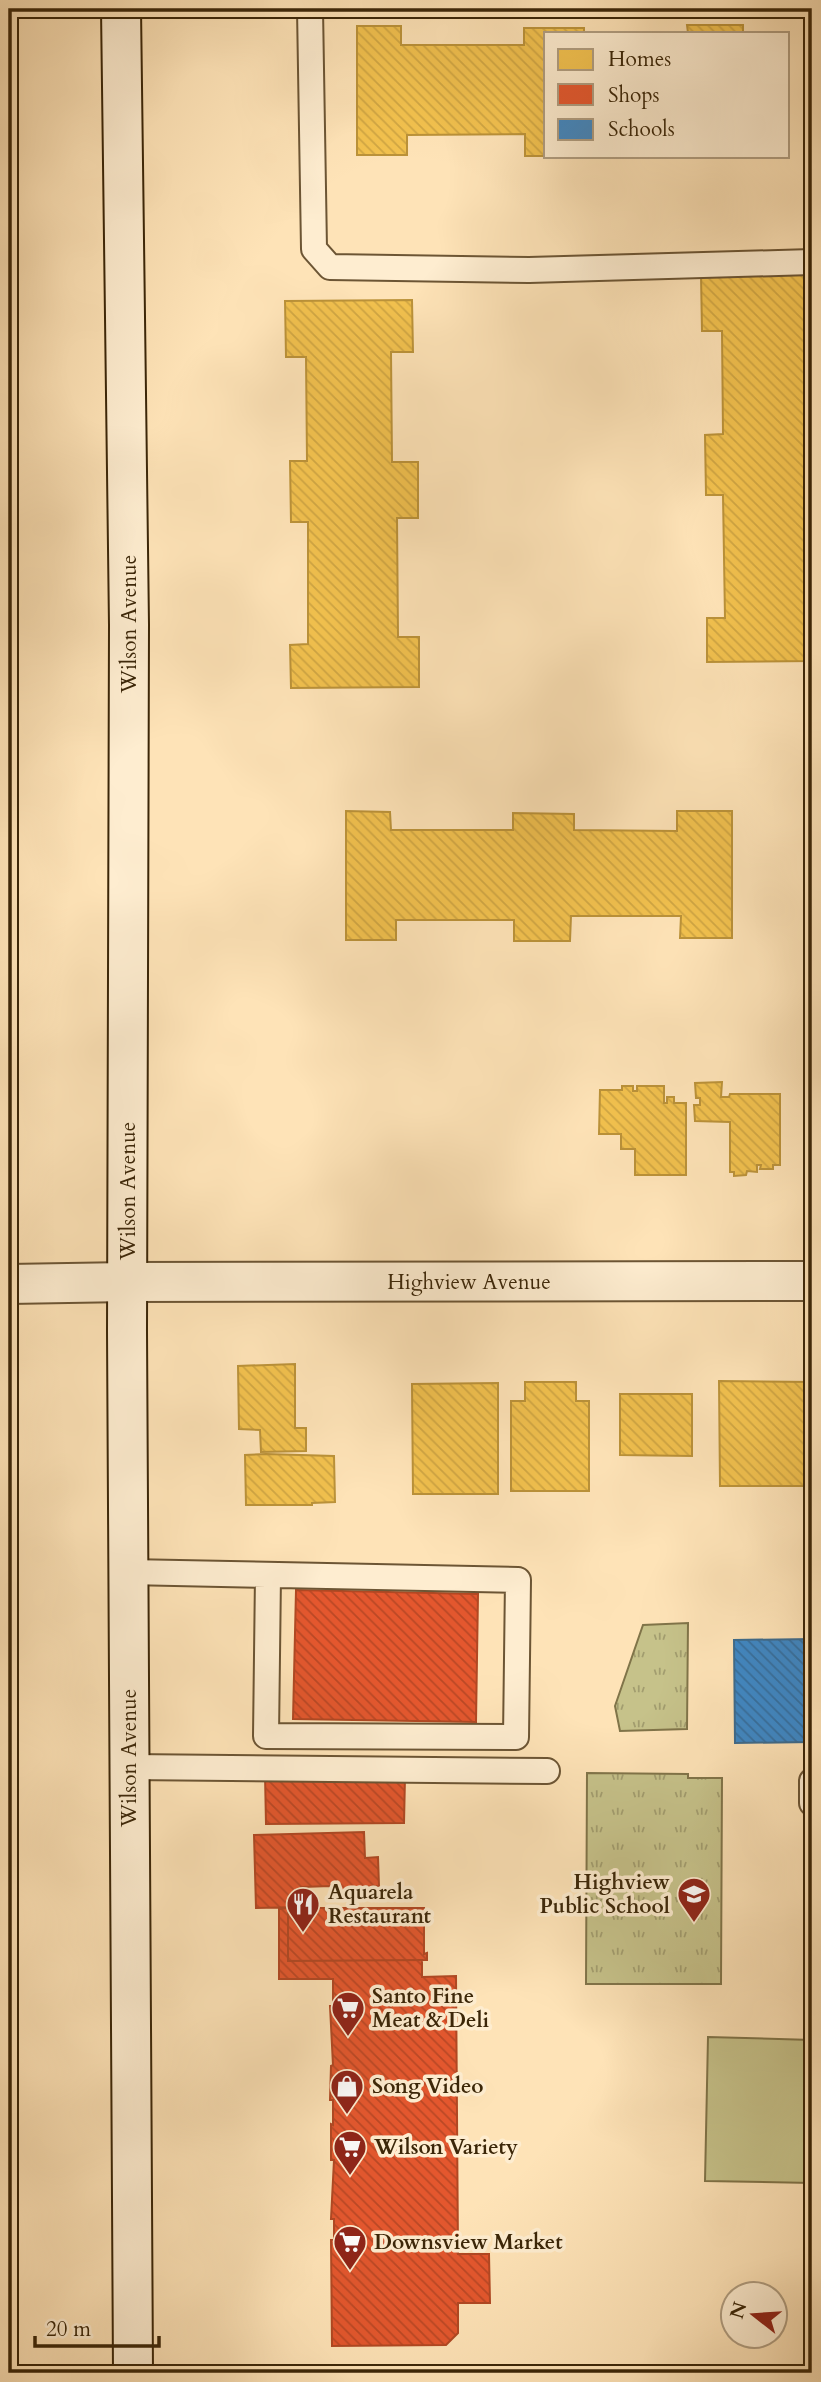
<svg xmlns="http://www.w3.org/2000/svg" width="821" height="2382" font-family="Cardo,serif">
  <defs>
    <pattern id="grass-tufts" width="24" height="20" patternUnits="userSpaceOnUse" patternTransform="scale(1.75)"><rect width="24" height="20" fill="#c6c28a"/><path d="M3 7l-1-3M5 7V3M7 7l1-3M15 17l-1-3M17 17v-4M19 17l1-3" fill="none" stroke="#a29d6f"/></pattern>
    <pattern id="homes-back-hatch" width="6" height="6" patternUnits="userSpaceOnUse" patternTransform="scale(1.75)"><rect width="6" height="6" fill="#f2c14e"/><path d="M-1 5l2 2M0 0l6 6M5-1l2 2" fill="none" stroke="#d0a643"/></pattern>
    <pattern id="shops-back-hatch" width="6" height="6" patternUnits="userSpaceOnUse" patternTransform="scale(1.75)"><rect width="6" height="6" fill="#e4572e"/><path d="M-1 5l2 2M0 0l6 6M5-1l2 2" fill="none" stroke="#ba4825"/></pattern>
    <pattern id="schools-back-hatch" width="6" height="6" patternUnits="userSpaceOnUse" patternTransform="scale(1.75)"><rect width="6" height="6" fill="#3f88c5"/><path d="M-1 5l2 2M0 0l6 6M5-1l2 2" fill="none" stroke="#366f9e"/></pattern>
  </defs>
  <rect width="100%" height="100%" fill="#fee3b7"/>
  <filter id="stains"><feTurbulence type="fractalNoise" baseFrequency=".00286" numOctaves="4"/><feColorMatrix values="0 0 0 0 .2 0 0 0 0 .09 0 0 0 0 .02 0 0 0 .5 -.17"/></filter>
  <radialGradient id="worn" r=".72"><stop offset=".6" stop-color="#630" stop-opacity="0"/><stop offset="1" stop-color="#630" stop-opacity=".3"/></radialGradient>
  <path fill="url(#grass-tufts)" stroke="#807449" stroke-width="2" d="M 688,1623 L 687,1729 L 620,1731 L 615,1706 L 643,1625 Z
    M 587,1773 L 688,1774 L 688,1778 L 722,1778 L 721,1984 L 586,1984 Z"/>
  <path fill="#c6c28a" stroke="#807449" stroke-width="2" d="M 708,2037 L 812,2040 L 812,2183 L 705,2181 Z"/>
  <path fill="url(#homes-back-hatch)" stroke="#bb9239" stroke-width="2" d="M 687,25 L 743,25 L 743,33 L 688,33 Z
    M 357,26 L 401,26 L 401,45 L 524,45 L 524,28 L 584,28 L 584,33 L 546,33 L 546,156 L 565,156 L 525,156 L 525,134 L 407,135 L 407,155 L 357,155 Z
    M 812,274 L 812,326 L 807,326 L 808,436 L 812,436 L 812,661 L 707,662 L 707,618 L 725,618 L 723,495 L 706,495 L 705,435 L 723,434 L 722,331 L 702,331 L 701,275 Z
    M 412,300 L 413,352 L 391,352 L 392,462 L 418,462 L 418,518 L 397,518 L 398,637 L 419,637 L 419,687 L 291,688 L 290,645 L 308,644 L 308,522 L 291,522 L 290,461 L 307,461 L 306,357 L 286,357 L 285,301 Z
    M 346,811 L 390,812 L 391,830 L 513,830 L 513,813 L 574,814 L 574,830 L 677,831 L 677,811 L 732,811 L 732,938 L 680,938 L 681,916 L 571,916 L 570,941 L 514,941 L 514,920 L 396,920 L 396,940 L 346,940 Z
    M 722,1082 L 721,1097 L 729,1097 L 730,1094 L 780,1094 L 780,1165 L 773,1165 L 773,1169 L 760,1169 L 761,1165 L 757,1165 L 757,1172 L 747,1171 L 746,1175 L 734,1176 L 734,1172 L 730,1172 L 730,1122 L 695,1121 L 694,1105 L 700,1105 L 700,1098 L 696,1098 L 695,1083 Z
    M 622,1086 L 633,1086 L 633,1091 L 637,1091 L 637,1086 L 664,1086 L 664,1103 L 667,1103 L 667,1097 L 674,1097 L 674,1103 L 686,1103 L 686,1175 L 635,1175 L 635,1149 L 621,1149 L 621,1134 L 599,1134 L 600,1090 L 622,1090 Z
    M 295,1364 L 295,1428 L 306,1428 L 306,1451 L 261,1452 L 260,1430 L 239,1429 L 238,1366 Z
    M 719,1381 L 812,1382 L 812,1486 L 720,1486 Z
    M 525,1382 L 576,1382 L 576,1401 L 589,1401 L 589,1491 L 511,1491 L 511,1401 L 525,1401 Z
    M 498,1383 L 498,1494 L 413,1494 L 412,1384 Z
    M 620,1394 L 692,1394 L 692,1456 L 620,1455 Z
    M 266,1454 L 334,1456 L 335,1502 L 312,1503 L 312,1505 L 246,1505 L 245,1455 Z"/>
  <path fill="url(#shops-back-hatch)" stroke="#b14823" stroke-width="2" d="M 296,1590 L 478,1594 L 476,1722 L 293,1719 Z
    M 265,1775 L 405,1777 L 404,1823 L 266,1824 Z
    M 364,1832 L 365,1858 L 378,1857 L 379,1886 L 363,1887 L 363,1893 L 331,1894 L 331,1886 L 301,1887 L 301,1907 L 256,1908 L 254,1835 Z
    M 288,1908 L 424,1908 L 424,1954 L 427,1953 L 427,1960 L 288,1961 Z
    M 288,1908 L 288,1961 L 422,1960 L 422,1977 L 456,1976 L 458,2254 L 489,2254 L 490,2303 L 458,2303 L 458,2333 L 446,2345 L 332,2346 L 331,2240 L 334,2240 L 334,2219 L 331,2219 L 334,2160 L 331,2160 L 331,2124 L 333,2125 L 333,2100 L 330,2100 L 331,2066 L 333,2065 L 330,2006 L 333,2006 L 333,1979 L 279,1979 L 279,1909 Z"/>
  <path fill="url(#schools-back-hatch)" stroke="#3e6b8c" stroke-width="2" d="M 812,1639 L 812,1742 L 735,1743 L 734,1640 Z"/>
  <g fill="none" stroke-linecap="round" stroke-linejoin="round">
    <defs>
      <path id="service" d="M 310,9 L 314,249 L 330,267 L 529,270 L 812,262
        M 128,1572 L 518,1580 L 516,1737 L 266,1736 L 268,1575
        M 130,1767 L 547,1771
        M 812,1781 L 812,1803"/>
      <path id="minor" d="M 127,1282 L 812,1281"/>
      <path id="tertiary" d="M 9,1284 L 127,1282"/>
      <path id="secondary" d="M 121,9 L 129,625 L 127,1331 L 133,2373"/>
    </defs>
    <use href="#service" stroke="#6c5534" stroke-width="28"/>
    <use href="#minor" stroke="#6c5534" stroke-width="42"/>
    <use href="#tertiary" stroke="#6c5534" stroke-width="42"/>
    <use href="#secondary" stroke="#3b2608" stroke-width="42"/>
    <use href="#service" stroke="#feedd0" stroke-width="24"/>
    <use href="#minor" stroke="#feedd0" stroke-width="38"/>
    <use href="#tertiary" stroke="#feedd0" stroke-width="38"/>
    <use href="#secondary" stroke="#feedd0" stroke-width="38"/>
  </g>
  <defs>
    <symbol id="school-pin" viewBox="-11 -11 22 30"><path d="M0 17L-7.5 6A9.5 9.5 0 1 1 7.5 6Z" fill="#8f2418" stroke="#feedd0"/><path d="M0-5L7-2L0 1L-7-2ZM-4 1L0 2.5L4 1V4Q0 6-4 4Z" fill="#fff"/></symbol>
    <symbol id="restaurant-pin" viewBox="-11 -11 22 30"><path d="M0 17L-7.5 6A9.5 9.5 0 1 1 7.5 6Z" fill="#8f2418" stroke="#feedd0"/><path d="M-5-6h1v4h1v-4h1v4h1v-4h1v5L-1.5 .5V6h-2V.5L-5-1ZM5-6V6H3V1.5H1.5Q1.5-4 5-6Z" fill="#fff"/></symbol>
    <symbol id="supermarket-pin" viewBox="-11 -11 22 30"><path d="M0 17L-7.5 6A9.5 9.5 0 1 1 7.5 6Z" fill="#8f2418" stroke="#feedd0"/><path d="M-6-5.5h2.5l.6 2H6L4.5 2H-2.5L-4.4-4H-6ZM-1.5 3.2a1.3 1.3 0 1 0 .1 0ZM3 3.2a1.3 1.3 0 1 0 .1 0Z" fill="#fff"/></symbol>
    <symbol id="shop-pin" viewBox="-11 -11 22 30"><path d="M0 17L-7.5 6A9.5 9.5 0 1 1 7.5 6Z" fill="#8f2418" stroke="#feedd0"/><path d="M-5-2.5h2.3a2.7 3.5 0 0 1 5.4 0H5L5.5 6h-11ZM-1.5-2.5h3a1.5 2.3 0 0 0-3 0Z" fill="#fff"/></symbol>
  </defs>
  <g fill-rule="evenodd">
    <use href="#school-pin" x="675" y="1875" width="38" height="52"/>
    <use href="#restaurant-pin" x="284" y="1885" width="38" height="52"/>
    <use href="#supermarket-pin" x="329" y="1989" width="38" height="52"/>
    <use href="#shop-pin" x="328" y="2067" width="38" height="52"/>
    <use href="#supermarket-pin" x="331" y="2128" width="38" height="52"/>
    <use href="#supermarket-pin" x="331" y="2223" width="38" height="52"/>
  </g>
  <g text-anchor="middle" stroke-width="7" stroke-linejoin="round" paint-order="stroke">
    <g font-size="21" fill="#3b2608" stroke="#feedd0">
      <text transform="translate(129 624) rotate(-90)" y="7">Wilson Avenue</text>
      <text transform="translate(128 1191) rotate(-90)" y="7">Wilson Avenue</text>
      <text x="469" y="1289">Highview Avenue</text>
      <text transform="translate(129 1758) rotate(-90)" y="7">Wilson Avenue</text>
    </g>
    <g font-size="21" font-weight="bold" fill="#3b2608" stroke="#feedd0" text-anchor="start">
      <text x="670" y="1889" text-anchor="end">Highview<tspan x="670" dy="24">Public School</tspan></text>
      <text x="328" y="1899">Aquarela<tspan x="328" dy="24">Restaurant</tspan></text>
      <text x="372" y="2003">Santo Fine<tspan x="372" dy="24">Meat &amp; Deli</tspan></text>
      <text x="372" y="2093">Song Video</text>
      <text x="374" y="2154">Wilson Variety</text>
      <text x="374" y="2249">Downsview Market</text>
    </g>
  </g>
  <rect width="821" height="2382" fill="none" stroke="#fee3b7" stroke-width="35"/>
  <rect x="10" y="10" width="800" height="2361" fill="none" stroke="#3b2608" stroke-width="3.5"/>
  <rect x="18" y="18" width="786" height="2347" fill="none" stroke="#3b2608" stroke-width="2"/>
  <rect x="544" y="32" width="245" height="126" fill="#feedd0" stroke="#b09d80" stroke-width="2"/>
  <rect x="558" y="49" width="35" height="21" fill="#f2c14e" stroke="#b09d80" stroke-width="2"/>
  <text x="608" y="66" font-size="21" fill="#3b2608">Homes</text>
  <rect x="558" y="84" width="35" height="21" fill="#e4572e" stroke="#b09d80" stroke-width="2"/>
  <text x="608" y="102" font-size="21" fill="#3b2608">Shops</text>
  <rect x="558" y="119" width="35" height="21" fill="#3f88c5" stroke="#b09d80" stroke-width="2"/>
  <text x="608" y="136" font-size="21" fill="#3b2608">Schools</text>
  <g transform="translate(754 2315) rotate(287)"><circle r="33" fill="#feedd0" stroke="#b09d80" stroke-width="2"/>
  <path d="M0-5L12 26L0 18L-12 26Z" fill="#8f2418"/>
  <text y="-10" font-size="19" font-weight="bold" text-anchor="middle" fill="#3b2608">N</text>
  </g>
  <path d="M35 2336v10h124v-10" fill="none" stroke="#3b2608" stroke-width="3.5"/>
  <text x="46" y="2336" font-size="21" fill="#3b2608" stroke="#feedd0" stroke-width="5" paint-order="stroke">20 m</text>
  <rect width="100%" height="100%" filter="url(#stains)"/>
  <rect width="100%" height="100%" fill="url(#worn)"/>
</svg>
